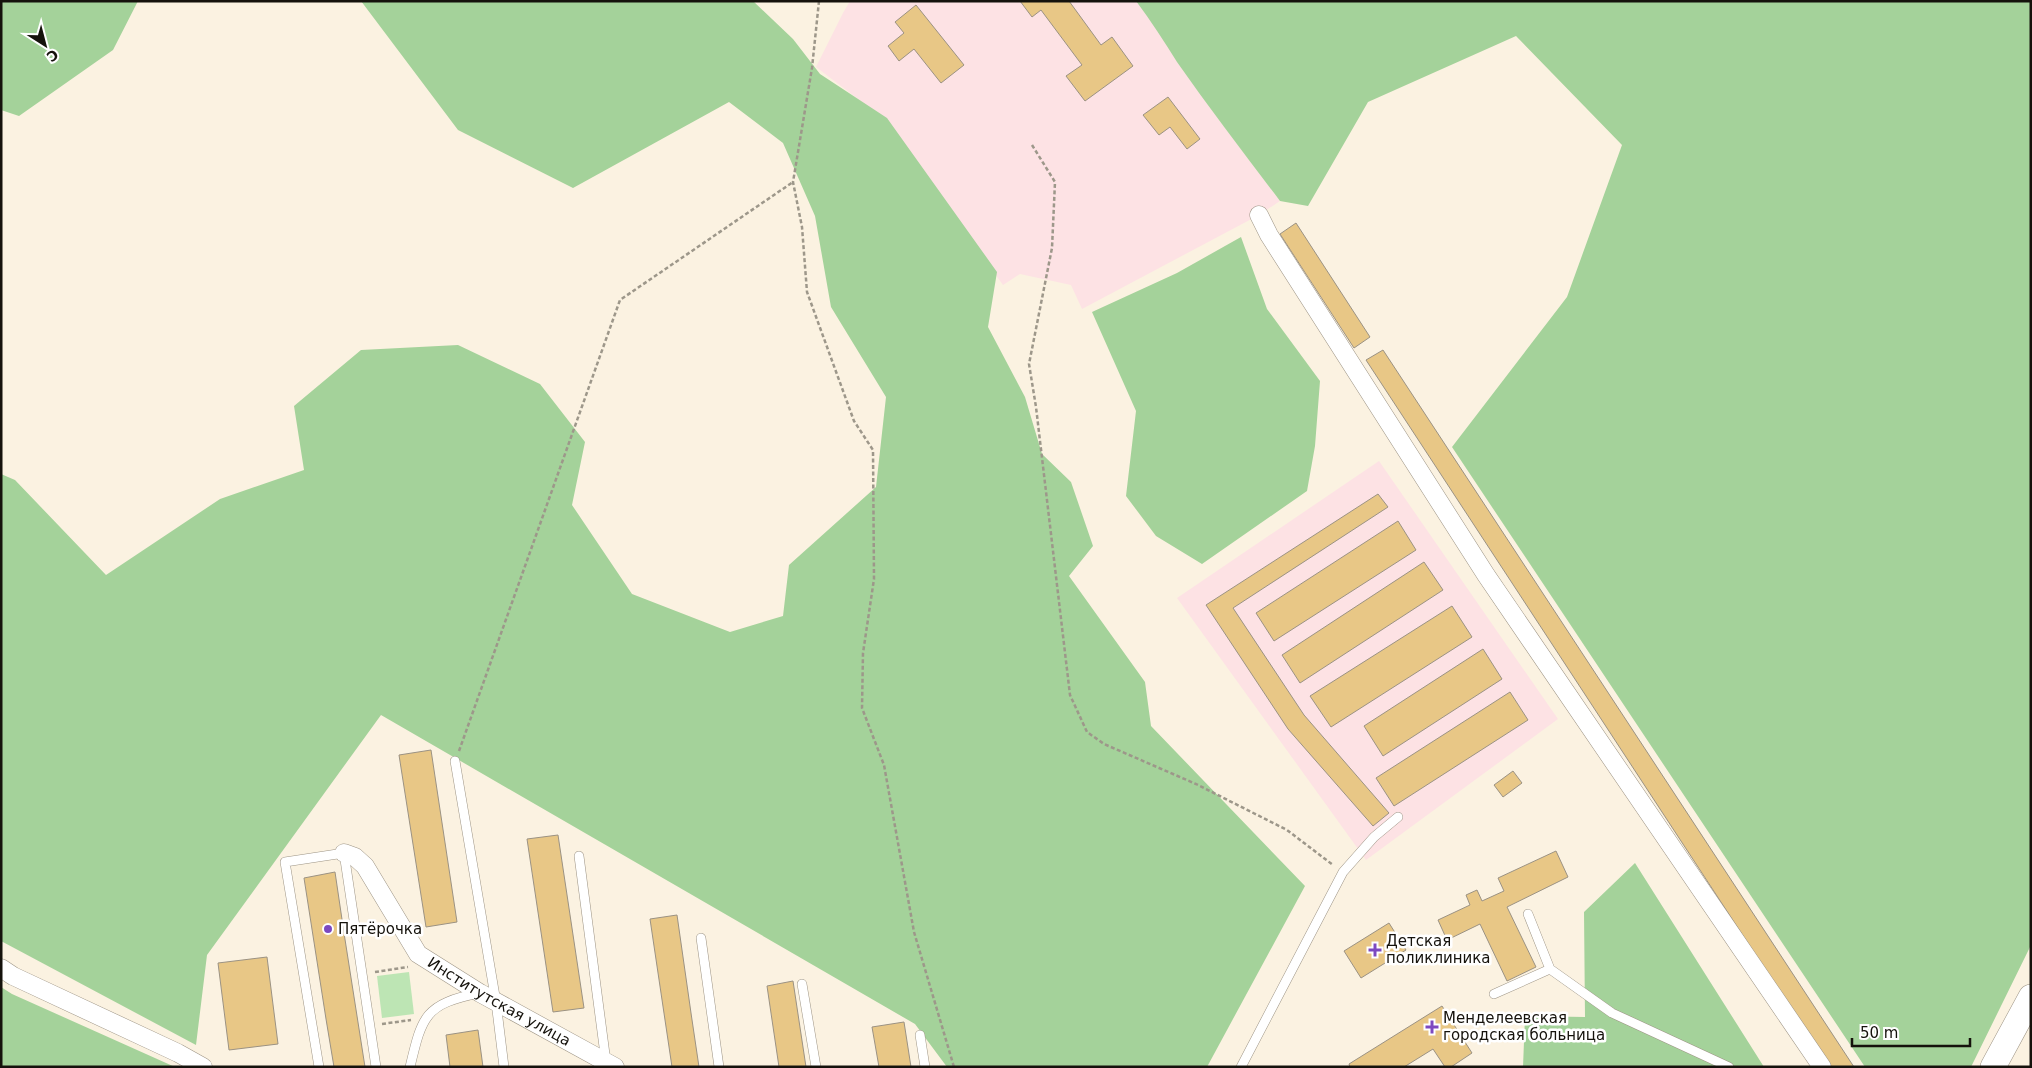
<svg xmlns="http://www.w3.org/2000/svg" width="2032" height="1068" font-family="'DejaVu Sans',sans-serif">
  <rect width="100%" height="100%" fill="#fbf2e1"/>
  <path fill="#fde2e4" d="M 850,1 L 1136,1 L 1160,32 L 1177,61 L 1220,121 L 1280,201 L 1259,215 L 1082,309 L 1071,285 L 1020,274 L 1003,285 L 883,118 L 816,67 L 843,13 Z
    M 1379,461 L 1558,719 L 1366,860 L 1177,598 Z"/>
  <path fill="#bde5b4" d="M 409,972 L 414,1014 L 382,1018 L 377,976 Z"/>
  <path fill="#a4d29a" d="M 1,1 L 138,1 L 113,50 L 19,116 L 1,110 Z
    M 361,1 L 753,1 L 793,39 L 820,74 L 887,118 L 997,272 L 988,327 L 1025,397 L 1042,454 L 1071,482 L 1093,546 L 1069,576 L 1145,682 L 1151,726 L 1305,886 L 1207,1067 L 947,1067 L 915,1024 L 381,715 L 207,955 L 196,1045 L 1,941 L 1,474 L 15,480 L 106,575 L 220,499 L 304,470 L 294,406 L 361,350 L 458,345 L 540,384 L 585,442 L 572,505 L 632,594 L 730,632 L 783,616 L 789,565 L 876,487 L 886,397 L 831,307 L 815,216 L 783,143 L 729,102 L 573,188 L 458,130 Z
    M 1136,1 L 2031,1 L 2031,945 L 1971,1067 L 1865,1067 L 1452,447 L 1567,297 L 1622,145 L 1516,36 L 1368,102 L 1308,206 L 1280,201 C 1245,155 1210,109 1177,62 C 1164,41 1151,21 1136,1 Z
    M 1241,237 L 1267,309 L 1320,381 L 1315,446 L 1307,491 L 1202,564 L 1156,536 L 1126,496 L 1136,411 L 1092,312 L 1177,273 Z
    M 1635,863 L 1764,1067 L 1523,1067 L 1525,1016 L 1585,1017 L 1584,912 Z
    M 1,987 L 12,994 L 175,1067 L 1,1067 Z"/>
  <path fill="#e8c786" stroke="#9b9283" d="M 1020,1 L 1069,1 L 1101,45 L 1112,37 L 1133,66 L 1085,101 L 1066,76 L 1082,65 L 1041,10 L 1032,17 Z
    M 916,5 L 964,65 L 941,83 L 914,49 L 899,61 L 888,46 L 904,33 L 895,22 Z
    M 1168,97 L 1200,139 L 1187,149 L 1170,127 L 1159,135 L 1143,115 Z
    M 1296,223 L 1370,337 L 1354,348 L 1280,234 Z
    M 1383,350 L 1854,1067 L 1829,1067 L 1366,360 Z
    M 1378,494 L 1388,507 L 1233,608 L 1304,715 L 1389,813 L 1373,826 L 1288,729 L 1206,605 Z
    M 1398,521 L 1416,550 L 1274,641 L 1256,613 Z
    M 1424,562 L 1443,590 L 1300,683 L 1282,655 Z
    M 1452,606 L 1472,637 L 1331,727 L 1310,696 Z
    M 1483,649 L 1502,679 L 1383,756 L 1364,726 Z
    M 1510,692 L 1528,720 L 1394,806 L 1376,778 Z
    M 431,750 L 457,922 L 426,927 L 399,755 Z
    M 1513,771 L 1522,783 L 1503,797 L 1494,785 Z
    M 558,835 L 584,1008 L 553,1012 L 527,839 Z
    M 1556,851 L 1568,877 L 1507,907 L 1536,967 L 1507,981 L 1480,924 L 1447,940 L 1438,920 L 1470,905 L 1466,895 L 1477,890 L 1482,901 L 1504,891 L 1498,878 Z
    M 335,872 L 344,933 L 365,1067 L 334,1067 L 326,1019 L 304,878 Z
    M 677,915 L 691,1013 L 699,1067 L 672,1067 L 650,919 Z
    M 1389,923 L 1406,950 L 1361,978 L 1344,951 Z
    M 267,957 L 278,1044 L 229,1050 L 218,963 Z
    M 793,981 L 806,1067 L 779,1067 L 767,986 Z
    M 1442,1006 L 1472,1053 L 1451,1067 L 1445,1067 L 1433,1049 L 1404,1067 L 1350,1067 L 1349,1064 Z
    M 904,1022 L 911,1067 L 879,1067 L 872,1027 Z
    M 478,1030 L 483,1067 L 450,1067 L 446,1035 Z"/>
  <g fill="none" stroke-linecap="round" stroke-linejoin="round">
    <defs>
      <path id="lane" d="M 455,761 L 496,1002 L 504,1067
        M 579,856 L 606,1062
        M 1528,914 L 1550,969
        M 701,938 L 719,1067
        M 802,984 L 816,1067
        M 1494,994 L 1550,969 L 1612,1013 L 1729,1067
        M 920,1035 L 925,1067
        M 319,1067 L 285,862 L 344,853 L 376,1067
        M 410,1067 C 422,1016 425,1004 479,993
        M 1241,1067 L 1343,872 L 1374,837 L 1398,817"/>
      <g id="street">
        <path d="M 1259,215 L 1269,235 L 1486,575 L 1822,1067"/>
        <path id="s1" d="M 344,853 L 355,857 L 365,866 L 418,954 L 480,993 L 615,1067"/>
        <path d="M 1,968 L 13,976 L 178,1053 L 203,1067"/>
      </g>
      <path id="secondary" d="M 1993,1067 L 2031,997"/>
    </defs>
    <use href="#lane" stroke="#9d9485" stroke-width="10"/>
    <use href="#street" stroke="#9d9485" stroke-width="19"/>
    <use href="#secondary" stroke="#9d9485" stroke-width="26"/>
    <path stroke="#9d978a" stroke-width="2.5" stroke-dasharray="4 2.5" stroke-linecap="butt" d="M 819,1 L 812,68 L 793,182 L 802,227 L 807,292 L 854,421 L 873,450 L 874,579 L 863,653 L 862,708 L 884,765 L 914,932 L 954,1067
      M 1032,145 L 1055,182 L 1052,248 L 1029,364 L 1036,407 L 1070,695 L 1087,732 L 1104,744 L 1196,784 L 1287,830 L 1333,865
      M 459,751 L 620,300 L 793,182
      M 375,972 L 408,967
      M 382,1024 L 411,1020"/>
    <use href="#lane" stroke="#fff" stroke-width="9"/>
    <use href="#street" stroke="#fff" stroke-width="18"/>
    <use href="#secondary" stroke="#fff" stroke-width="25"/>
  </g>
  <g fill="#7c49c0" stroke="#fff" stroke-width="2">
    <circle cx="328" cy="929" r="5"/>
    <path d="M1372.5 942.5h5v5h5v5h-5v5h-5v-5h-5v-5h5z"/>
    <path d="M1429.5 1019.5h5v5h5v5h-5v5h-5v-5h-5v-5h5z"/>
  </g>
  <g text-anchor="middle" stroke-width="5" stroke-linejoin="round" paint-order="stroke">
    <g font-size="15" fill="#15120c" stroke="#fff" text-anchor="start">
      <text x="338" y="934">Пятёрочка</text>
      <text x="1386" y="946">Детская<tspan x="1386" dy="17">поликлиника</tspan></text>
      <text x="1443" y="1023">Менделеевская<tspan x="1443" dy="17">городская больница</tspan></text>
    </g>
    <g font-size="15" fill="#15120c" stroke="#fff">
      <text dy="5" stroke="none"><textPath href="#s1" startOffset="222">Институтская улица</textPath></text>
    </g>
  </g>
  <rect width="2032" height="1068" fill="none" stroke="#15120c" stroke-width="5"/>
  <g transform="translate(45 45) rotate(144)" stroke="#ffffff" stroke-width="4" paint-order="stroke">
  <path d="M0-4L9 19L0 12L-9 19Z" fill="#15120c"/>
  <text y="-8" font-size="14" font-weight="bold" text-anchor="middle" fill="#15120c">С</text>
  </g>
  <path d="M1852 1038v8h118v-8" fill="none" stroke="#15120c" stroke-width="2.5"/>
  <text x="1860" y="1038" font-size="15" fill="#15120c" stroke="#ffffff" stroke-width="4" paint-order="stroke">50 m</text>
</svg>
